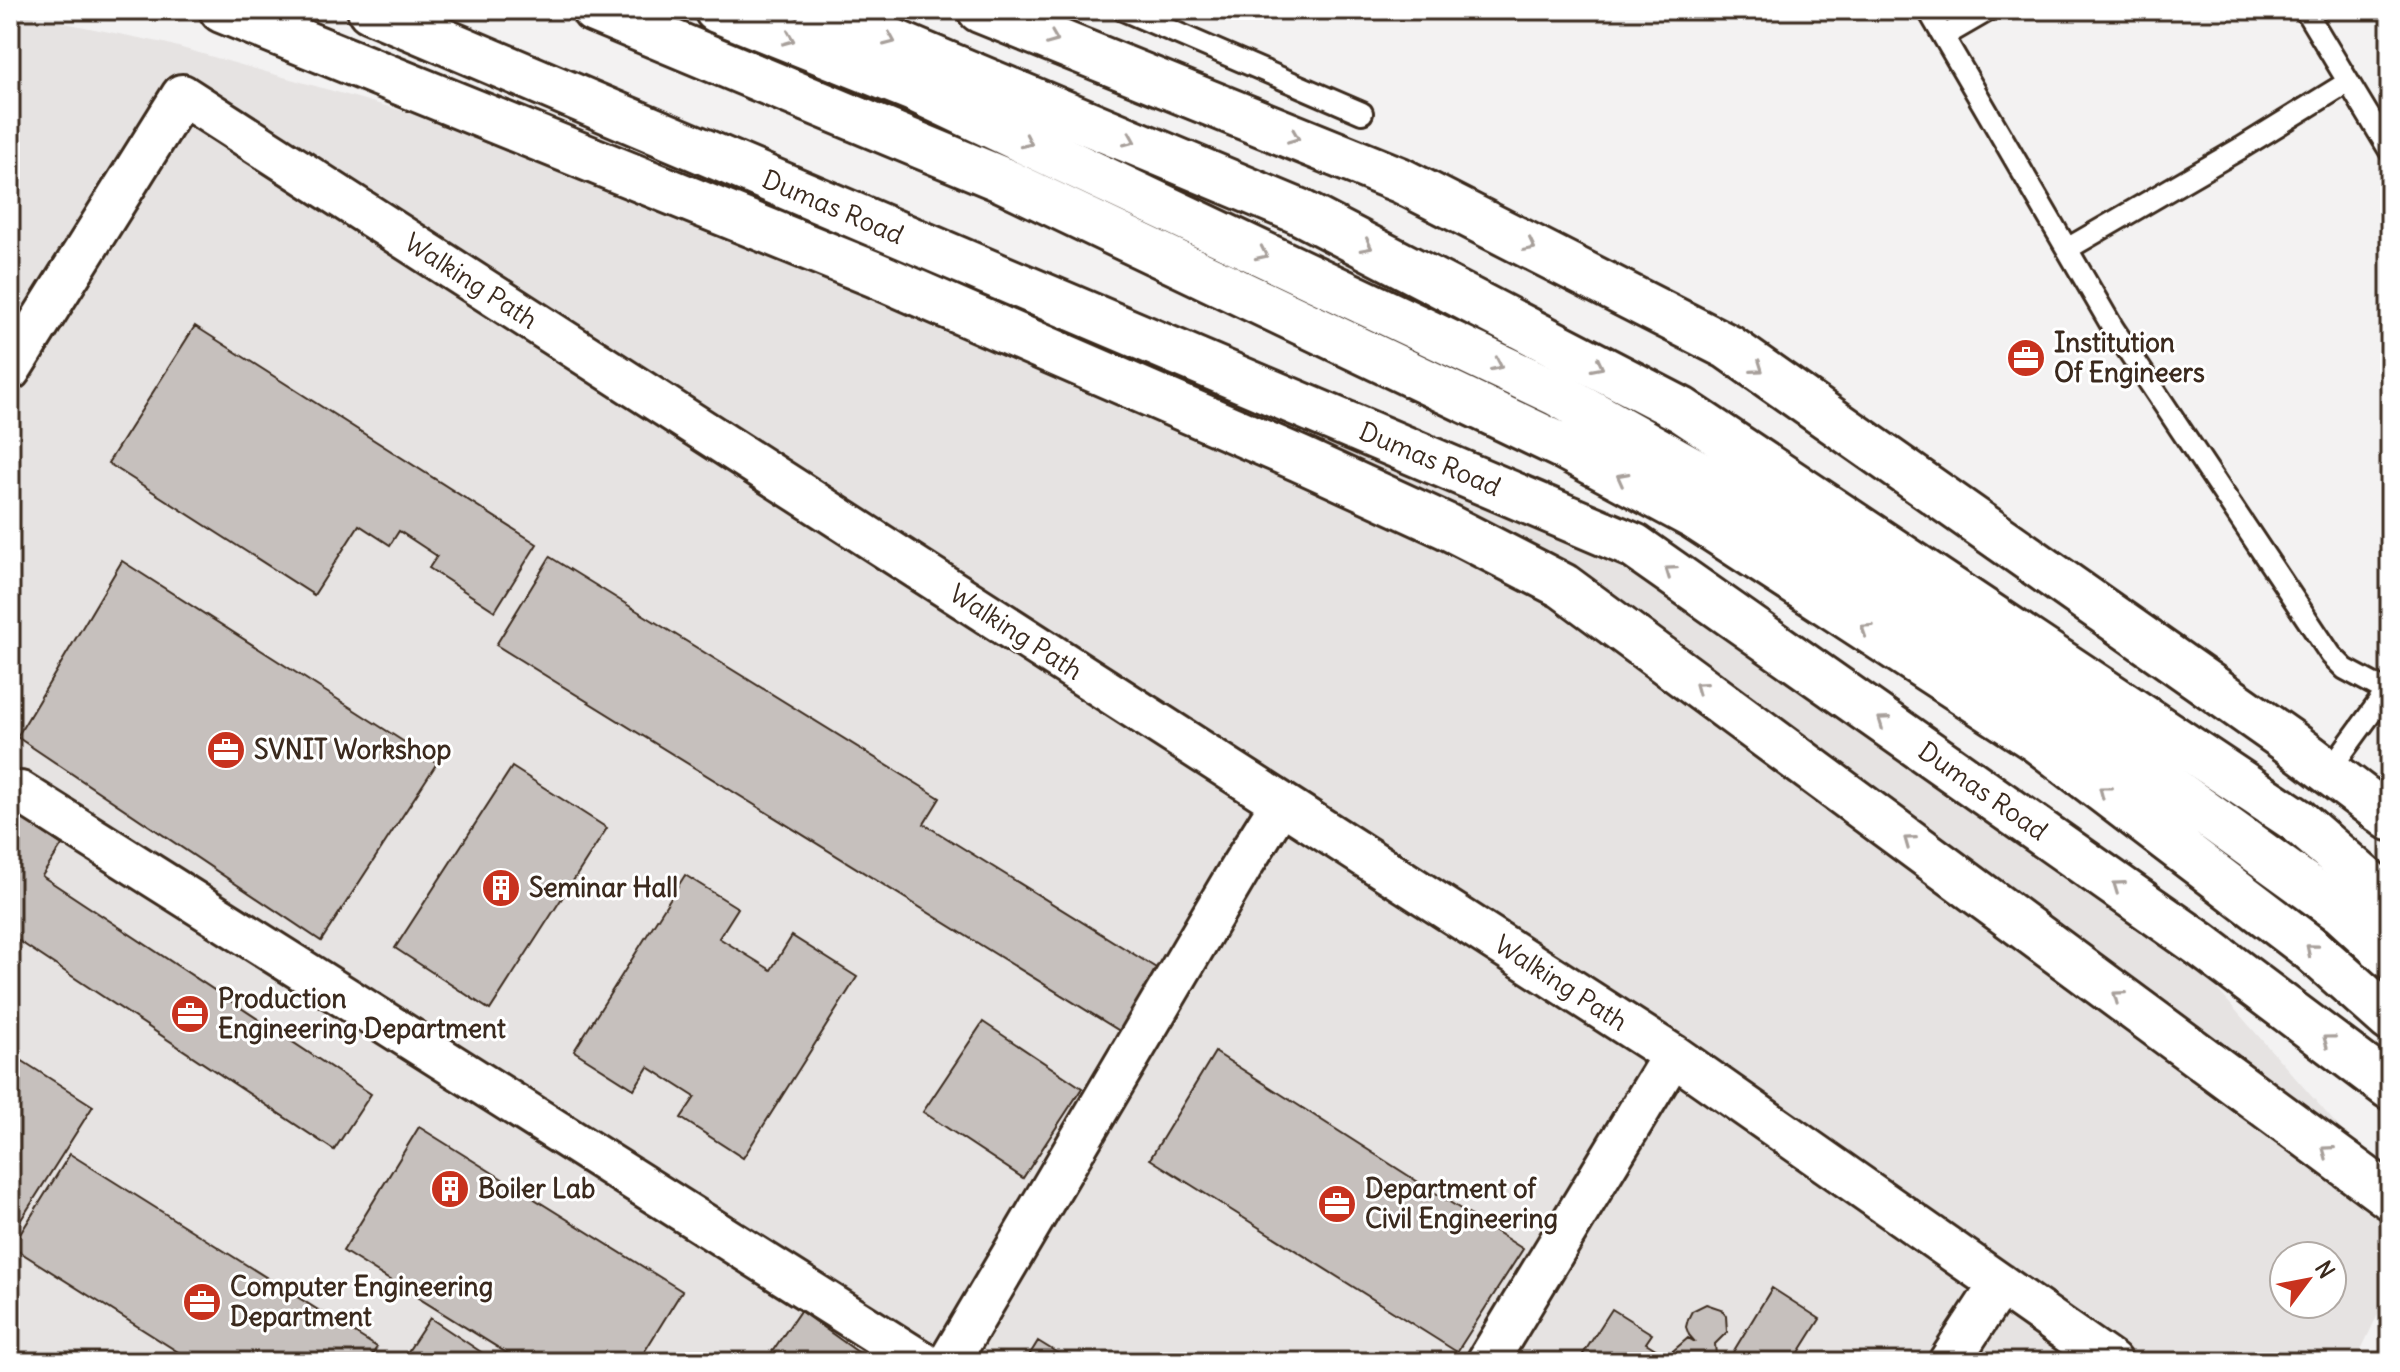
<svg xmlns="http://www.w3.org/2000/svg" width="2400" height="1372" font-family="Delius,sans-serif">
  <rect width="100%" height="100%" fill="#f3f2f2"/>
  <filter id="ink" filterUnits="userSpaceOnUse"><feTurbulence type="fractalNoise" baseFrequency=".0125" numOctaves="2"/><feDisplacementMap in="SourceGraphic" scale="16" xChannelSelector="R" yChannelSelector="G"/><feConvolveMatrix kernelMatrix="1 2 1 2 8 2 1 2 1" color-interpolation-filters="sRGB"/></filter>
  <g filter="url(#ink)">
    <path fill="#e6e3e2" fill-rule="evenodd" d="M 20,14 L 164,43 L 1068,300 L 1624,561 L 2201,971 L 2390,1185 L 2390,1289 L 2360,1352 L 2372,1362 L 10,1362 L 10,18 ZM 2284,1256 L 2332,1256 L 2332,1304 L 2284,1304 Z"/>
    <path fill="#c6c0bd" stroke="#3b2a1e" stroke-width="2" d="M 195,326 L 537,544 L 495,611 L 429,568 L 437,556 L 399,531 L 390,545 L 359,525 L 314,595 L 108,463 Z
      M 550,557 L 940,798 L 924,824 L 1161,971 L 1123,1033 L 496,645 Z
      M 122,561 L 437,763 L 321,941 L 17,737 Z
      M 512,767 L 607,828 L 490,1010 L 395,948 Z
      M 10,810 L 62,845 L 42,876 L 371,1094 L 334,1150 L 10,935 Z
      M 685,875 L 738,908 L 719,938 L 771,970 L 792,936 L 857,977 L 743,1158 L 681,1118 L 695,1097 L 648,1067 L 634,1089 L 574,1051 Z
      M 983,1022 L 1082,1088 L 1023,1178 L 923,1112 Z
      M 1215,1052 L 1523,1249 L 1457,1352 L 1150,1159 Z
      M 10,1053 L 93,1106 L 10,1237 Z
      M 419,1127 L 682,1291 L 638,1362 L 521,1362 L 343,1251 Z
      M 70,1154 L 377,1347 L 368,1362 L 194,1362 L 12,1247 Z
      M 1772,1288 L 1820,1319 L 1793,1362 L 1727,1362 Z
      M 1706,1304 L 1721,1309 L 1726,1316 L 1727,1332 L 1715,1344 L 1716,1355 L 1726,1362 L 1578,1362 L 1612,1309 L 1652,1334 L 1646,1343 L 1667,1356 L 1688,1338 L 1695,1342 L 1689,1335 L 1686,1327 L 1688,1319 L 1692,1311 Z
      M 800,1311 L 872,1362 L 765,1362 Z
      M 430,1318 L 496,1362 L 401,1362 Z
      M 1038,1341 L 1072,1362 L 1025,1362 Z"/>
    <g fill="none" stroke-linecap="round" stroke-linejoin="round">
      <defs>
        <path id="lane" d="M 1123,10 L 1362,113
          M 1928,10 L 2113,328 L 2331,655 L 2345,669 L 2386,691
          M 2305,10 L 2390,151
          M 1944,36 L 1989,10
          M 2067,249 L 2241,148 L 2348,82
          M 2328,772 L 2390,687"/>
        <path id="street" d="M 10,370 L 182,95 L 1673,1055 L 2111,1362
          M 20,792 L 922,1362
          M 949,1362 L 1241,867 L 1281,803
          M 1487,1362 L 1673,1055
          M 1949,1362 L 2000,1284"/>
        <path id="secondary" d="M 222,10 L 874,274 L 1300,459 L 1446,526 L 1563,586 L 2390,1197
          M 594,10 L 1003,180 L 1566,448 L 1695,517 L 2037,740 L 2310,948 L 2390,1019
          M 717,10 L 914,89 L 1556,393 L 1745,499 L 2064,711 L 2342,912 L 2390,956
          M 980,10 L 1400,180 L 1728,347 L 2287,740 L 2390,818"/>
        <path id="primary" d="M 370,10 L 1634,546 L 2200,944 L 2390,1087
          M 818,10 L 1298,211 L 1682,410 L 2298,821 L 2390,901"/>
      </defs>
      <use href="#lane" stroke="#3b2a1e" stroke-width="26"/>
      <use href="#street" stroke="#3b2a1e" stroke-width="46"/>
      <use href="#secondary" stroke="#3b2a1e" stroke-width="50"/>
      <use href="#primary" stroke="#3b2a1e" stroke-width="50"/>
      <use href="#lane" stroke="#fff" stroke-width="20"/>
      <use href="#street" stroke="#fff" stroke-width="40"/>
      <use href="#secondary" stroke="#fff" stroke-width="44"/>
      <use href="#primary" stroke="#fff" stroke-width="44"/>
    </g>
    <defs><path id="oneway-chevron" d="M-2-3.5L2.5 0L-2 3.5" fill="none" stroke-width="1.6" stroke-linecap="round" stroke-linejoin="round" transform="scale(2)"/></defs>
    <g stroke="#a79f9a">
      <use href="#oneway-chevron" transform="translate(789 39) rotate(22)"/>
      <use href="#oneway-chevron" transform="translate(1053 39) rotate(22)"/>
      <use href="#oneway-chevron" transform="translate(890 40) rotate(23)"/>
      <use href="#oneway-chevron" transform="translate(1294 137) rotate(22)"/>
      <use href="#oneway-chevron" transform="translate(1130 140) rotate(23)"/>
      <use href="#oneway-chevron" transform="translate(1027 142) rotate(25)"/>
      <use href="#oneway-chevron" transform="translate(1367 246) rotate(27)"/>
      <use href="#oneway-chevron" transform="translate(1530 246) rotate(27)"/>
      <use href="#oneway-chevron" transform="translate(1262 254) rotate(25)"/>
      <use href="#oneway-chevron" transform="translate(1497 365) rotate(25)"/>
      <use href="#oneway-chevron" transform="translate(1598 366) rotate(27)"/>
      <use href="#oneway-chevron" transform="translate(1758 368) rotate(35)"/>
      <use href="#oneway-chevron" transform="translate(1622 478) rotate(-152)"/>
      <use href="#oneway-chevron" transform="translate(1670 571) rotate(-145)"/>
      <use href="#oneway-chevron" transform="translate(1866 629) rotate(-147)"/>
      <use href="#oneway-chevron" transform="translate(1700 687) rotate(-144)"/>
      <use href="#oneway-chevron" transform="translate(1883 721) rotate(-145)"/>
      <use href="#oneway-chevron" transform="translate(2104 791) rotate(-143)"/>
      <use href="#oneway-chevron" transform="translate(1909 841) rotate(-144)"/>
      <use href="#oneway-chevron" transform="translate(2118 886) rotate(-145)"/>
      <use href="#oneway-chevron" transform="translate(2311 949) rotate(-140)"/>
      <use href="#oneway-chevron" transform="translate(2118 996) rotate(-144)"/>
      <use href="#oneway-chevron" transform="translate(2328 1040) rotate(-143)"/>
      <use href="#oneway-chevron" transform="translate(2327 1151) rotate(-144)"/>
    </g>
  </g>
  <defs>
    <symbol id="office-disc" viewBox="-11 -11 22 22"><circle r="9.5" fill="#c8321e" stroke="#fff"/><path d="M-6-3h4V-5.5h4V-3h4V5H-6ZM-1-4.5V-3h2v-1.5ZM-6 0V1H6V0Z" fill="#fff"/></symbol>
    <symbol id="building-disc" viewBox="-11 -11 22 22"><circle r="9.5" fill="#c8321e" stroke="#fff"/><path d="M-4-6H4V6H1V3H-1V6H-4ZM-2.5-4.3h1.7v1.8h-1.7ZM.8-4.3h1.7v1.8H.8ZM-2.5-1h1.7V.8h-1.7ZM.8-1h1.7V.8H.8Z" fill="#fff"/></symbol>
  </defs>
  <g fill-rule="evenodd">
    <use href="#office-disc" x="2004" y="336" width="44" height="44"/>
    <use href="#office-disc" x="204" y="728" width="44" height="44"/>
    <use href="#building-disc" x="479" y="866" width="44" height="44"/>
    <use href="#office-disc" x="168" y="992" width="44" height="44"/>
    <use href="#building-disc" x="428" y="1167" width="44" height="44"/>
    <use href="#office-disc" x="1315" y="1182" width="44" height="44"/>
    <use href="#office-disc" x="180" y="1280" width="44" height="44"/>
  </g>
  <g text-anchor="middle" stroke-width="6" stroke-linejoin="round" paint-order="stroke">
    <g font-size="26" fill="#3b2a1e" stroke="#fff">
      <text transform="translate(833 207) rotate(23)" y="9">Dumas Road</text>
      <text transform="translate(471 281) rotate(33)" y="9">Walking Path</text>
      <text transform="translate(1430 459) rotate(23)" y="9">Dumas Road</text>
      <text transform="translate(1016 632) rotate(33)" y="9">Walking Path</text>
      <text transform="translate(1983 791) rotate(35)" y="9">Dumas Road</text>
      <text transform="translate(1561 983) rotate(33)" y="9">Walking Path</text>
    </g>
    <g font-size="26" font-weight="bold" fill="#3b2a1e" stroke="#fff" text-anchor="start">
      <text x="2054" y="352">Institution<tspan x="2054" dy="30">Of Engineers</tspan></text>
      <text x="254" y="759">SVNIT Workshop</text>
      <text x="529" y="897">Seminar Hall</text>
      <text x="218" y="1008">Production<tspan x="218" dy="30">Engineering Department</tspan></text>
      <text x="478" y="1198">Boiler Lab</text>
      <text x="1365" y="1198">Department of<tspan x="1365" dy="30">Civil Engineering</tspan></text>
      <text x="230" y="1296">Computer Engineering<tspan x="230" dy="30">Department</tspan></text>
    </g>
  </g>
  <rect width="2400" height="1372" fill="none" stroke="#fff" stroke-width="40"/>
  <rect x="20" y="20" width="2360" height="1332" fill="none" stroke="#3b2a1e" stroke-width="3" filter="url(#ink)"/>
  <g transform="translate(2308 1280) rotate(58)"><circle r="38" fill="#ffffff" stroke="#b1aaa5" stroke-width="2"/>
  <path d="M0-6L14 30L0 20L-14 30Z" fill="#c8321e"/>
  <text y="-12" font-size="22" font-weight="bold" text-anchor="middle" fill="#3b2a1e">N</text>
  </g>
</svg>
